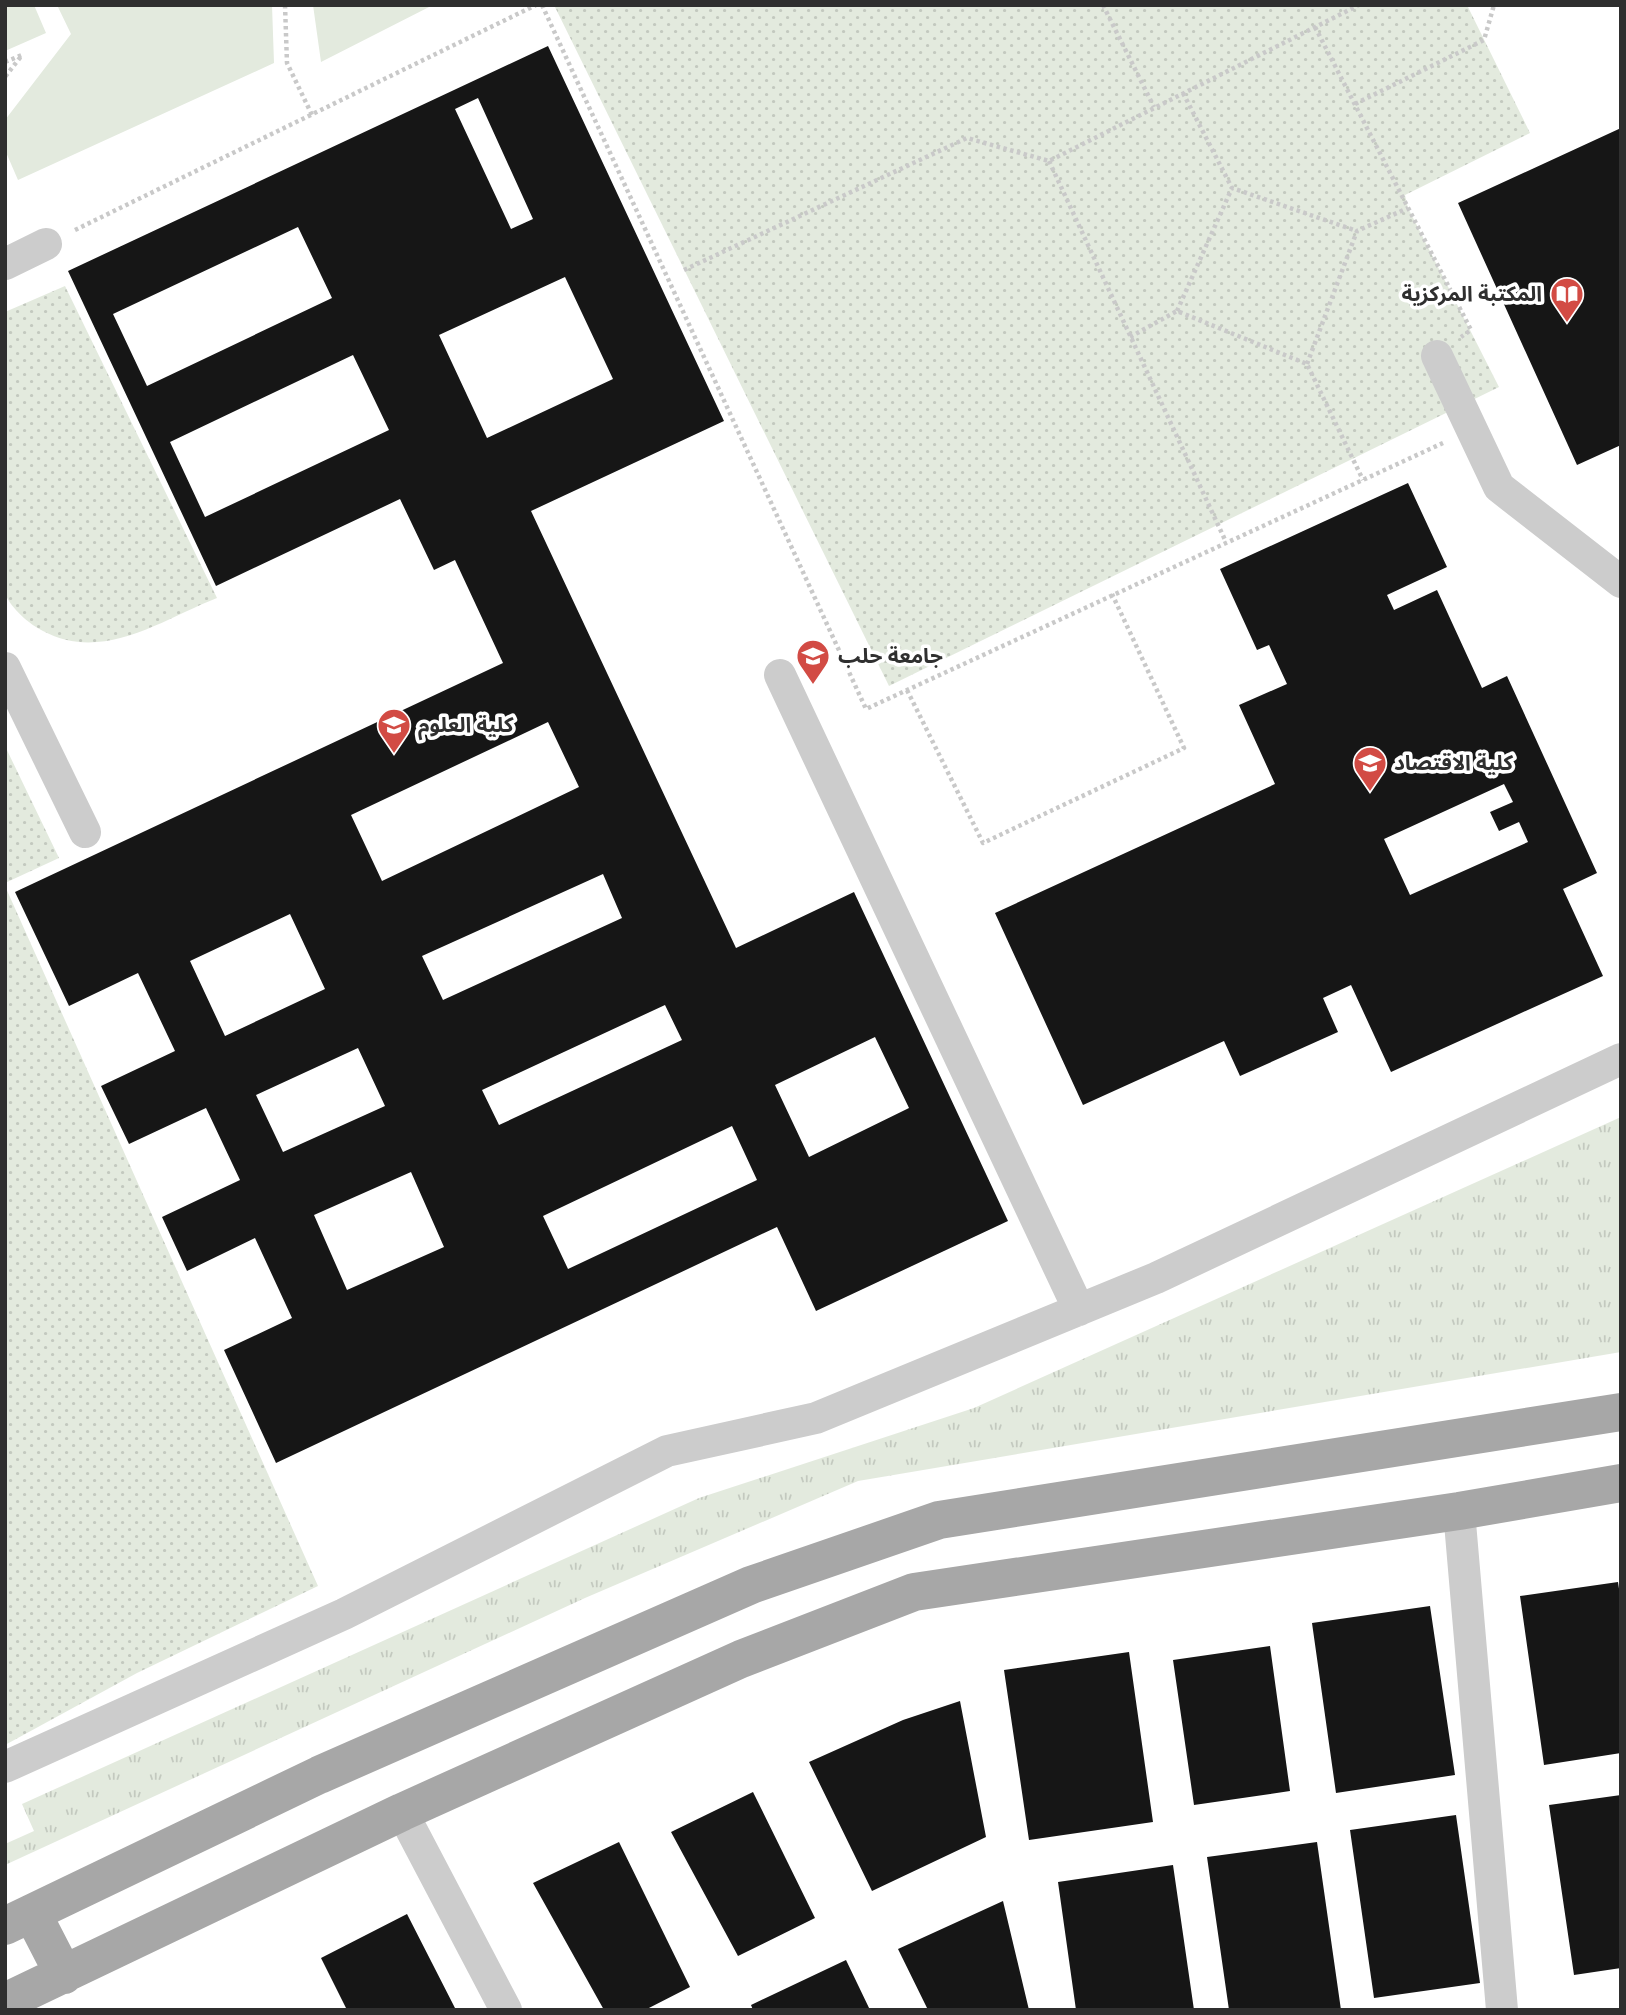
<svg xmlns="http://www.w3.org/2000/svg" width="1626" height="2015" font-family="Roboto,'Noto Sans Arabic',sans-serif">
  <defs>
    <pattern id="park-tufts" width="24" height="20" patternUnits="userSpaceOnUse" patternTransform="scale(1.75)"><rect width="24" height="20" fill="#e3eade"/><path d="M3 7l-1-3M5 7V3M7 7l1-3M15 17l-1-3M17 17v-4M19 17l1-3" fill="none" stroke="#c3c9bf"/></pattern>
    <pattern id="garden-dots" width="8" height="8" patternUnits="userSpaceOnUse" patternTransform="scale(1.75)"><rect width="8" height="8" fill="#e3eade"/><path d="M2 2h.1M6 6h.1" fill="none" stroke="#c3c9bf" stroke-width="1.8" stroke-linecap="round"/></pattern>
  </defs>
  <rect width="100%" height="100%" fill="#fff"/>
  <path fill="#e3eade" d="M 5,5 L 34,5 L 46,33 L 5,51 Z
    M 57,5 L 272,5 L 274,63 L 18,180 L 5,150 L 5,120 L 71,34 Z
    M 313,5 L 433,5 L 321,62 Z"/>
  <path fill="url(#park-tufts)" d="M 1621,1117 L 1621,1352 L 858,1481 L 585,1598 L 5,1865 L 5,1844 L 34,1831 L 22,1804 L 699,1498 L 974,1408 Z"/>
  <path fill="url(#garden-dots)" d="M 554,5 L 1467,5 L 1530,133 L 1405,195 L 1408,208 L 1499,387 L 889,686 Z
    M 65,286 L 217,598 C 161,620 103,663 43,631 C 29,624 12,609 5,594 L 5,312 Z
    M 5,746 L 59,858 L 5,883 Z
    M 5,886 L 318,1586 L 137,1673 L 5,1745 Z"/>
  <path fill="#161616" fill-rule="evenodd" d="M 548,46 L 724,421 L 531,511 L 736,948 L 854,892 L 1008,1221 L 816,1311 L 777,1227 L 276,1463 L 224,1350 L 292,1318 L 255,1238 L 187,1271 L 162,1217 L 240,1180 L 206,1108 L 129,1144 L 101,1086 L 175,1051 L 138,973 L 69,1006 L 15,892 L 503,663 L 455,560 L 434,570 L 400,499 L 216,586 L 68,271 ZM 478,98 L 533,219 L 511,229 L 455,109 ZM 298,227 L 332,298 L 147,386 L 113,314 ZM 565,277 L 613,379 L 487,438 L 439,335 ZM 353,355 L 389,430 L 205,517 L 170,442 ZM 548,722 L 579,787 L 382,881 L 351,815 ZM 603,874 L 622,918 L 443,1000 L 422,956 ZM 290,914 L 325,989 L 225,1036 L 190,961 ZM 665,1005 L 682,1040 L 499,1125 L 482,1090 ZM 875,1037 L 909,1108 L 809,1157 L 775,1085 ZM 358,1048 L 385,1106 L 283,1152 L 256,1095 ZM 732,1126 L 757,1180 L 568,1269 L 543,1216 ZM 411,1172 L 444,1247 L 347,1290 L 314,1215 Z
    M 1621,128 L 1621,445 L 1577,465 L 1458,203 Z
    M 1408,483 L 1447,567 L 1387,595 L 1394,610 L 1437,590 L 1482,688 L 1507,676 L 1597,873 L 1563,889 L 1603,976 L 1391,1072 L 1351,985 L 1323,998 L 1338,1032 L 1240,1076 L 1224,1041 L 1083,1105 L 995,913 L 1275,784 L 1239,705 L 1287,684 L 1269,645 L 1257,650 L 1220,569 ZM 1504,784 L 1513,802 L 1490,812 L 1499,831 L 1519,822 L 1528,842 L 1410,895 L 1384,839 Z
    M 1618,1582 L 1621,1602 L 1621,1753 L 1544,1765 L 1520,1596 Z
    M 1430,1606 L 1455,1775 L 1336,1793 L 1312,1623 Z
    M 1270,1646 L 1290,1791 L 1194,1805 L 1173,1660 Z
    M 1129,1652 L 1153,1822 L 1029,1840 L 1004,1670 Z
    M 960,1701 L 986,1837 L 872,1891 L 809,1762 L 903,1720 Z
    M 753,1792 L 815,1918 L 738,1956 L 671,1832 Z
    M 1621,1795 L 1621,1968 L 1574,1975 L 1549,1805 Z
    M 1456,1815 L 1480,1983 L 1374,1998 L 1350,1830 Z
    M 619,1842 L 690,1987 L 645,2010 L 604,2010 L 533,1883 Z
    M 1317,1842 L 1341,2010 L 1229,2010 L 1207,1857 Z
    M 1173,1865 L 1194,2010 L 1076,2010 L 1058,1882 Z
    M 1003,1901 L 1029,2010 L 928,2010 L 898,1949 Z
    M 407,1914 L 456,2010 L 347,2010 L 321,1958 Z
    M 846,1960 L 870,2010 L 753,2010 L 751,2005 Z"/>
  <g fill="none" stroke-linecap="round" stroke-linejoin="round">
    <path stroke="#c9c9c9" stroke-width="4.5" stroke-dasharray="3.5 3.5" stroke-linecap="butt" d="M 285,5 L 287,63 L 312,115
      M 542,5 L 866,709 L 1443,443
      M 1103,5 L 1154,107
      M 1315,27 L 1471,330 L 1461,337
      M 5,62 L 22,55 L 5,77
      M 1183,93 L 1232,188
      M 1355,104 L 1484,40 L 1494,5
      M 1049,161 L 1226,542
      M 75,230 L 536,5
      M 684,270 L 967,138 L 1049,161 L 1359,5
      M 1177,311 L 1232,188 L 1357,231
      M 1130,337 L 1177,311 L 1307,364 L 1363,480
      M 1307,364 L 1357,231 L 1408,208
      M 907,690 L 983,843 L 1184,748 L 1112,594"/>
    <path stroke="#ccc" stroke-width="32" d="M 5,264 L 46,244
      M 1437,356 L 1499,487 L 1621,582
      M 5,668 L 85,832
      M 780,675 L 1079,1310
      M 1459,1511 L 1502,2010
      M 5,1767 L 344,1614 L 667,1451 L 816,1418 L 1156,1278 L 1621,1059
      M 402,1812 L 506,2010"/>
    <path stroke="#a7a7a7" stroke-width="38" d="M 32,1913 L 64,1975
      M 5,1926 L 319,1775 L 751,1585 L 939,1520 L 1621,1412
      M 5,2002 L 402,1812 L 741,1659 L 914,1592 L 1459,1511 L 1621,1483"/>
  </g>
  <defs>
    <symbol id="library-pin" viewBox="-11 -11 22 30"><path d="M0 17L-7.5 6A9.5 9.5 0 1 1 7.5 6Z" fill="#d24b44" stroke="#fff"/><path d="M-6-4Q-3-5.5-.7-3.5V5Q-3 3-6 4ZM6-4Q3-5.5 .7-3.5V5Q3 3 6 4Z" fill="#fff"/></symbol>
    <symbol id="university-pin" viewBox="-11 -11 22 30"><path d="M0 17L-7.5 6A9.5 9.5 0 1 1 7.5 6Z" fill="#d24b44" stroke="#fff"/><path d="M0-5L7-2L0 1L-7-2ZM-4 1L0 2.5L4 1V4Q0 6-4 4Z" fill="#fff"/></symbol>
  </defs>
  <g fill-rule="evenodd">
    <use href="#library-pin" x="1548" y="275" width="38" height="52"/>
    <use href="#university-pin" x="794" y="637" width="38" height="52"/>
    <use href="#university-pin" x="375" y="706" width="38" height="52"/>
    <use href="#university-pin" x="1351" y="744" width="38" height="52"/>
  </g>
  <g text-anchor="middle" stroke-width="7" stroke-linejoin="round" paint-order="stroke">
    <g font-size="21" font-weight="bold" fill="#2f2f2f" stroke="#fff" text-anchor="start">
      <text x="1542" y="301" text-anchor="end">المكتبة المركزية</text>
      <text x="838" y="663">جامعة حلب</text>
      <text x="418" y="732">كلية العلوم</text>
      <text x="1394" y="770">كلية الاقتصاد</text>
    </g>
  </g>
  <rect width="1626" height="2015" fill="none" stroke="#2f2f2f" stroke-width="14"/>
</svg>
